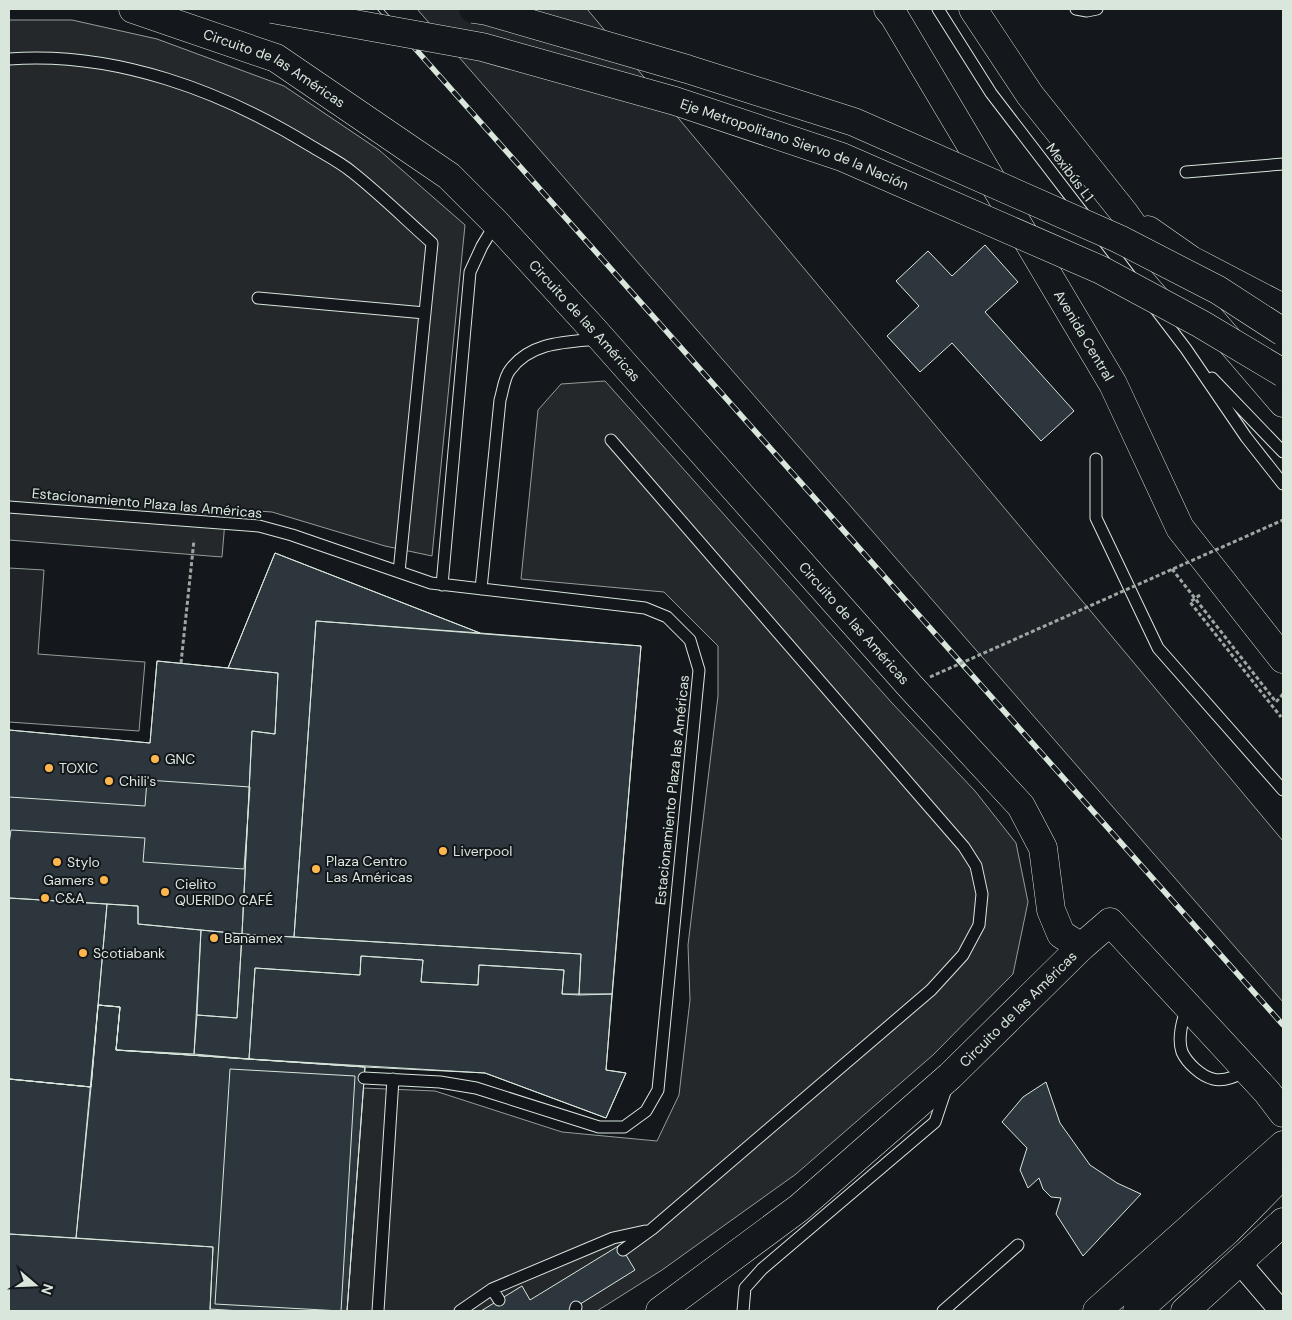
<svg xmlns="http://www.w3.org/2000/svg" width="1292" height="1320" font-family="'DM Sans',sans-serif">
  <rect width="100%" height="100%" fill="#14181c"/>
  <path fill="#202428" stroke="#939e99" d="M 417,9 L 587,9 L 1283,841 L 1283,1002 Z
    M 9,568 L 44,570 L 38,654 L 145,662 L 139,731 L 9,722 Z"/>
  <path fill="#24282b" stroke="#939e99" d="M 9,20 L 72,20 L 157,39 L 284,86 L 379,150 L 465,225 L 432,556 L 385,546 L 272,512 L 226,509 L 222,557 L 9,540 Z
    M 605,381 L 892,703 L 975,791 L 1016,843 L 1028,902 L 1013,974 L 933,1055 L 796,1174 L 662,1270 L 597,1311 L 347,1311 L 363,1088 L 435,1091 L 562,1132 L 657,1141 L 679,1095 L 690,1000 L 688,945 L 718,696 L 718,646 L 664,592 L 521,579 L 538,410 L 561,384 Z"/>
  <path fill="#2c363c" stroke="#d8e6dc" d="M 985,245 L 1018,282 L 985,312 L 1074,411 L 1041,441 L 952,343 L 920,372 L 887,336 L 919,306 L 896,281 L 928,251 L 952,276 Z
    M 275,553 L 480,633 L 641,646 L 606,1070 L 626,1073 L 606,1118 L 485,1073 L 365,1067 L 116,1050 L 120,1007 L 98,1005 L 91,1087 L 9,1079 L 9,730 L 150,743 L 157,661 L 228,668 Z
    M 275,553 L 480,633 L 316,621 L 294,937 L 242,934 L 252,731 L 275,734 L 278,673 L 228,668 Z
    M 316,621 L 641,646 L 612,994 L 579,995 L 581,954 L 294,937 Z
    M 157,661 L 278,673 L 275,734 L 252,731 L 242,934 L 138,924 L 138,906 L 9,898 L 9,730 L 150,743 Z
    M 147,780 L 250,787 L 244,869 L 143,862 L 145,838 L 11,830 L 9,844 L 9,797 L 145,806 Z
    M 9,898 L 107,904 L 91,1087 L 9,1079 Z
    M 107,904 L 138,906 L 138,924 L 201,930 L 194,1054 L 116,1050 L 120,1007 L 98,1005 Z
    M 201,930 L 242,934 L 237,1018 L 197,1015 Z
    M 242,934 L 581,954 L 579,995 L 562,994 L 564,970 L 479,965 L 478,985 L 421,982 L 423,960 L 361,956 L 360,975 L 255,968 L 249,1059 L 194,1054 L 197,1015 L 237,1018 Z
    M 361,956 L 423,960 L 421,982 L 478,985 L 479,965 L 564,970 L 562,994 L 612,994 L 606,1070 L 626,1073 L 606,1118 L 485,1073 L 249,1059 L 255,968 L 360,975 Z
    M 98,1005 L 120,1007 L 116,1050 L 365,1067 L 347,1311 L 9,1311 L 9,1079 L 91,1087 Z
    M 98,1005 L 120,1007 L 116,1050 L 365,1067 L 347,1311 L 241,1311 L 210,1309 L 213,1247 L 76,1238 Z
    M 230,1069 L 355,1076 L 341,1311 L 215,1304 Z
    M 9,1079 L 91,1087 L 76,1238 L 9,1234 Z
    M 1046,1082 L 1060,1123 L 1090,1165 L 1117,1183 L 1141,1194 L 1083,1256 L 1056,1214 L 1061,1198 L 1051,1197 L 1043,1189 L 1039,1178 L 1028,1188 L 1020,1170 L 1027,1148 L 1002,1122 L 1023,1097 Z
    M 9,1234 L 213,1247 L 210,1311 L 9,1311 Z
    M 620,1245 L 635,1270 L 569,1311 L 481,1311 L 522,1286 L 530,1300 Z"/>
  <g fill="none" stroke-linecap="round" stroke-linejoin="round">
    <defs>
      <path id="lane" d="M 938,9 L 991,93 L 1086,217
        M 1076,9 L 1087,11 L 1097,9
        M 9,59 C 115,51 222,91 311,146 C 324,154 340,162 352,172 C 380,194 406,220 432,243 L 399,572
        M 1186,172 L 1283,164
        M 1103,240 L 1131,277
        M 258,298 L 425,313
        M 1154,307 L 1186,349 L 1246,437 L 1283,484
        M 1212,378 L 1283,452
        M 611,440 L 964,847 L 976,866 L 982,894 L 979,925 L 963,955 L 931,990 L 652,1229 L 623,1250
        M 1096,459 L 1096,518 L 1158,648 L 1283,790
        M 9,507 L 259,526 L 292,535 L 431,583 L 645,608 L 667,617 L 690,640 L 699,670 L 658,1090 L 646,1111 L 624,1127 L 599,1127 L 476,1088 L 440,1082 L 364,1078
        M 442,585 L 470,272 L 482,246 L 496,223
        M 481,589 L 500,400 C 503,391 504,377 510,370 C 531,341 568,342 600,339
        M 1187,1006 C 1183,1019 1177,1038 1182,1052 C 1187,1063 1201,1076 1213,1079 C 1224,1082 1237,1076 1246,1071
        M 492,1289 L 499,1300
        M 378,1311 L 393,1079
        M 460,1311 L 492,1289 L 613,1238 L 645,1231
        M 575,1311 L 576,1307
        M 743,1311 L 745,1288 L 762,1269 L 935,1122 L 946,1089
        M 943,1311 L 1018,1245"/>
      <path id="street" d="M 1240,1263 L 1281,1311"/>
      <g id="secondary">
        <path id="s1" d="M 133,9 L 276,58 L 449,176 L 496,223 L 593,329 L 910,686 L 1021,806 L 1043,848 L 1051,910 L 1061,934 L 1081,947"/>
        <path id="s2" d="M 660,1311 L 799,1208 L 950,1076 L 1081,947 L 1110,922 L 1267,1092 L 1283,1113"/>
        <path d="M 1097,1311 L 1283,1145"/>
        <path d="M 1185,1311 L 1283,1222"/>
      </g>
      <g id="highway">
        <path id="s3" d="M 888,9 L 894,16 L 1113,384 L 1180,528 L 1283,659"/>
        <path d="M 973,9 L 1030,95 L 1125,214 L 1144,241 L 1283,403"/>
        <path d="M 1148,230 L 1191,260 L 1283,308"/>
        <path d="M 1137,1311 L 1227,1231 L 1283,1174"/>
      </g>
    </defs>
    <use href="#lane" stroke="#d8e6dc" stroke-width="13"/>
    <use href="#street" stroke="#d8e6dc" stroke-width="24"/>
    <use href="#secondary" stroke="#d8e6dc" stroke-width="29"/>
    <use href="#highway" stroke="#d8e6dc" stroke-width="29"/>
    <path stroke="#9da8a2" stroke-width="3" stroke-dasharray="4 2.5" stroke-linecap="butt" d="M 1200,595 L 1190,602 L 1281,717
      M 181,663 L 194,540"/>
    <use href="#lane" stroke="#14181c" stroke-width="11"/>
    <use href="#street" stroke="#14181c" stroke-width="22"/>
    <use href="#secondary" stroke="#14181c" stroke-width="28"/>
    <use href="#highway" stroke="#14181c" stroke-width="28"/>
    <defs>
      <path id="rail" d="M 380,9 L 1283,1025"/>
    </defs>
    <use href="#rail" stroke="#d8e6dc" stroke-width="5.5"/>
    <use href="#rail" stroke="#14181c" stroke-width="4" stroke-dasharray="11" stroke-linecap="butt"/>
    <defs>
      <g id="highway-bridge">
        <path id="s4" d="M 272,9 L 482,47 L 675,101 L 842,157 L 1101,270 L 1201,324 L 1283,373"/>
        <path d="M 473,9 L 487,11 L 687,69 L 854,122 L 1119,239 L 1218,290 L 1283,332"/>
      </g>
    </defs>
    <use href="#highway-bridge" stroke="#d8e6dc" stroke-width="29" stroke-linecap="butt"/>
    <path stroke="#9da8a2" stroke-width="3" stroke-dasharray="4 2.5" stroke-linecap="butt" d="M 1172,569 L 1276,702 L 1283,694
      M 930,677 L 1283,520"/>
    <use href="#highway-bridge" stroke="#14181c" stroke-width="28"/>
  </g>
  <g fill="#ffb74d" stroke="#14181c" stroke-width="2">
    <circle cx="155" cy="759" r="5"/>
    <circle cx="49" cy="768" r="5"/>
    <circle cx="109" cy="781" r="5"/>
    <circle cx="443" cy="851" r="5"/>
    <circle cx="57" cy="862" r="5"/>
    <circle cx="316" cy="869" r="5"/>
    <circle cx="104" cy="880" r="5"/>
    <circle cx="165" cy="892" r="5"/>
    <circle cx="45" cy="898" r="5"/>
    <circle cx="214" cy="938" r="5"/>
    <circle cx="83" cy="953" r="5"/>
  </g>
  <g text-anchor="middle" stroke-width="4" stroke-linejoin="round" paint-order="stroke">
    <g font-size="14" fill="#d8e6dc" stroke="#14181c">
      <text dy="5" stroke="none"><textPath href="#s1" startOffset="154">Circuito de las Américas</textPath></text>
      <text dy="5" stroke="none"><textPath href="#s4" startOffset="541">Eje Metropolitano Siervo de la Nación</textPath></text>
      <text transform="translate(1070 172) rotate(53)" y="5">Mexibús L1</text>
      <text dy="5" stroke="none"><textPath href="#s1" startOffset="559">Circuito de las Américas</textPath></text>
      <text dy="5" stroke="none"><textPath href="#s3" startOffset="381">Avenida Central</textPath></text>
      <text transform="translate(147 503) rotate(5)" y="5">Estacionamiento Plaza las Américas</text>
      <text dy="5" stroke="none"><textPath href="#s1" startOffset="964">Circuito de las Américas</textPath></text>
      <text transform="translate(672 790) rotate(-84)" y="5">Estacionamiento Plaza las Américas</text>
      <text dy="5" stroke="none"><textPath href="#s2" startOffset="469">Circuito de las Américas</textPath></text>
    </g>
    <g font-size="14" fill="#d8e6dc" stroke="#14181c" text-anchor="start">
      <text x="165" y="764">GNC</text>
      <text x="59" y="773">TOXIC</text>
      <text x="119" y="786">Chili's</text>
      <text x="453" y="856">Liverpool</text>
      <text x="326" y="866">Plaza Centro<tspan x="326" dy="16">Las Américas</tspan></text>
      <text x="67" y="867">Stylo</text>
      <text x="94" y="885" text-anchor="end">Gamers</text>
      <text x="175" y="889">Cielito<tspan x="175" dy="16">QUERIDO CAFÉ</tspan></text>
      <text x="55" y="903">C&amp;A</text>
      <text x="224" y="943">Banamex</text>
      <text x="93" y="958">Scotiabank</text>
    </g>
  </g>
  <rect width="1292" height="1320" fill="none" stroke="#d8e6dc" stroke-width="20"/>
  <g transform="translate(35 1285) rotate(109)" stroke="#14181c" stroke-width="4" paint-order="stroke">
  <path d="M0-4L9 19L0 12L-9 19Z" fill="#d8e6dc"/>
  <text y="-8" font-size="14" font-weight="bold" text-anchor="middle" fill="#d8e6dc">N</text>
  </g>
</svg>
